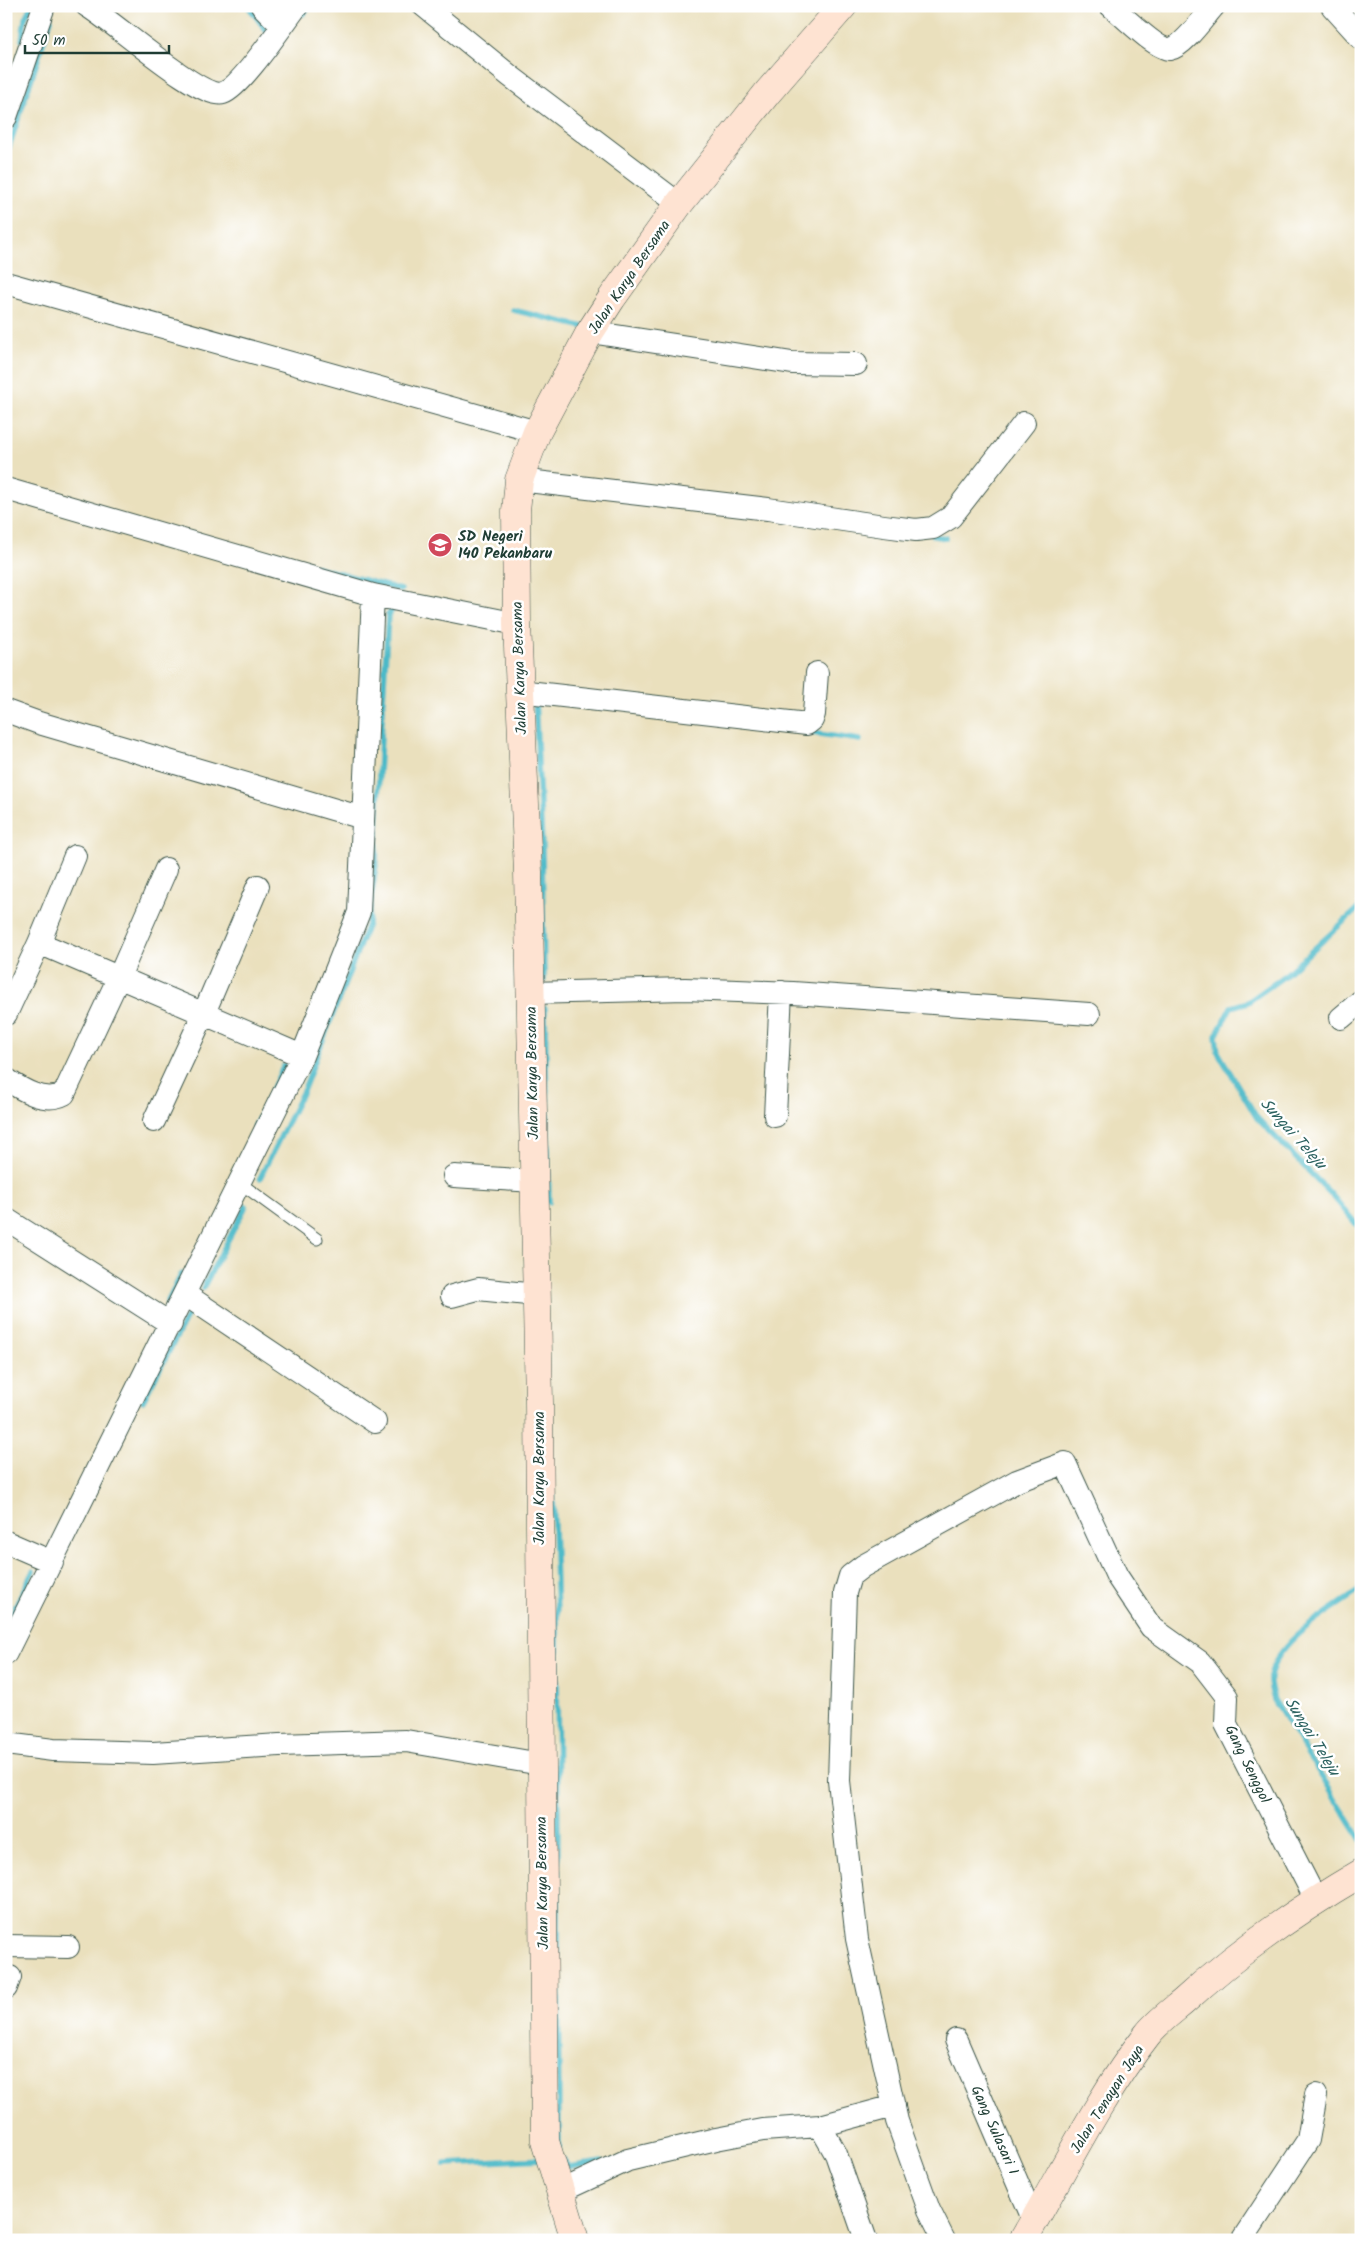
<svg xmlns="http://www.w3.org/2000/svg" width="1367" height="2246" font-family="Kalam,sans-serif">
  <rect width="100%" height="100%" fill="#fff"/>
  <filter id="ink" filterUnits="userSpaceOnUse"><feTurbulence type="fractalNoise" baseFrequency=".02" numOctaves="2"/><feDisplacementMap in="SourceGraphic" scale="10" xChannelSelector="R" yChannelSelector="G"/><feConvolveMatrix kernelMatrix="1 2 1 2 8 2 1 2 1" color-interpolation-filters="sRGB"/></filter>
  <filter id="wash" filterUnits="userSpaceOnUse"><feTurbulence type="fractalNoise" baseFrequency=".0096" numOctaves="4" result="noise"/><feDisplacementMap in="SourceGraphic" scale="20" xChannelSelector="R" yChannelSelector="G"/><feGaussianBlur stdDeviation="1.12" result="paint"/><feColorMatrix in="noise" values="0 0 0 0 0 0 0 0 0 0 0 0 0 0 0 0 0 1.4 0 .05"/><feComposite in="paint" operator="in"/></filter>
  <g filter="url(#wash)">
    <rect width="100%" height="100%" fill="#eae0bd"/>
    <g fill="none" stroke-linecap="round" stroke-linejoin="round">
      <path stroke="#4cb9c8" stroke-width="5.5" d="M 248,6 L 268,33
        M 303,14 L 310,6
        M 22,40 L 25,18 L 31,6
        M 6,156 L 51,20
        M 513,310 L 584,327
        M 933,536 L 946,538
        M 302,563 L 401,590
        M 535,697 L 542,845 L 544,980
        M 805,732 L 860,740
        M 1361,906 L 1283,977 L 1248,1002 L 1231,1007 L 1216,1036 L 1218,1052 L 1257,1118 L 1331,1194 L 1361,1230
        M 545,1008 L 549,1202
        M 255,1126 L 284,1065
        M 260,1178 L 304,1089 L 368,924 L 376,865 L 379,774 L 388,615 L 396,606
        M 203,1288 L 246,1206
        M 167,1303 L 182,1273
        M 143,1401 L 188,1315
        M 553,1494 L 557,1613 L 559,2147
        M 1361,1589 C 1331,1612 1278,1637 1270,1677 C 1269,1683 1272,1693 1274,1700 L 1361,1840
        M 6,1626 L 33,1571
        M 564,2160 L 568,2167 L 602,2162
        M 445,2164 L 544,2159"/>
    </g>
  </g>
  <g filter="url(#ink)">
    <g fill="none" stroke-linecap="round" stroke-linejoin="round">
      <defs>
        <path id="lane" d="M 240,1183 L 317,1239"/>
        <path id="street" d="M 87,6 C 112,20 200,100 223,93 C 240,88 284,23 297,6
          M 262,6 L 282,26
          M 424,6 L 510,76 L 679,204
          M 1111,6 C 1122,15 1157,50 1170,49 C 1183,47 1205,16 1214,6
          M 1332,6 L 1361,38
          M 6,117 L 44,6
          M 6,283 L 537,432
          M 590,332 L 792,363 L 856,364
          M 519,480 L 768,509 L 884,526 L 916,530 L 933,528 L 951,517 L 1024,423
          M 6,489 L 373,595 L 517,624
          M 519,691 L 807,724 L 812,720 L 814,714 L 817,673
          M 6,711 L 39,723 L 363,818
          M 39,943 L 302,1056
          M 531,993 L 685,989 L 793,993 L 1089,1014
          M 6,1014 L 39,943 L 75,856
          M 1341,1018 L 1361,1001
          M 6,1079 C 22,1090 45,1104 64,1094 L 119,977 L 166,869
          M 775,1116 L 781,992
          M 154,1121 L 204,1013 L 258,886
          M 454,1176 L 534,1181
          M 6,1219 L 171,1324
          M 186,1295 L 375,1422
          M 452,1296 L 478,1289 L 537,1295
          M 6,1542 L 52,1562
          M 6,1653 L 302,1056 L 359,912 L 373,595
          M 6,1744 L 53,1750 L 153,1753 L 279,1745 L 406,1741 L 541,1764
          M 6,1946 L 68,1947
          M 6,1988 L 10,1977
          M 956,2040 L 1034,2221
          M 820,2126 L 894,2106
          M 559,2192 L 628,2160 L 716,2139 L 763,2130 L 820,2126 L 836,2154 L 866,2240
          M 944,2240 L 929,2210 L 897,2121 L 857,1939 L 839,1781 L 845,1593 L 850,1576 L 863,1566 L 1017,1481 L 1065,1463 L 1117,1576 L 1151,1627 L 1200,1662 L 1227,1697 L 1226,1724 L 1316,1900
          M 1242,2240 L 1308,2140 L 1316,2095"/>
        <path id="secondary" d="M 575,2240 L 545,2141 L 539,1402 L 528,872 L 517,624 L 516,511 L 519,480 L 537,432 L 590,332 L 612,298 L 679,204 L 768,92 L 843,6
          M 1023,2240 C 1063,2172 1098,2098 1147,2035 C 1156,2023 1171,2012 1183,2002 C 1237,1952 1298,1910 1361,1873"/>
      </defs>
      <use href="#lane" stroke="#3d5549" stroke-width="13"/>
      <use href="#street" stroke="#3d5549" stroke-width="24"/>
      <use href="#secondary" stroke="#3d5549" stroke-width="29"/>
      <use href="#lane" stroke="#fff" stroke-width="11"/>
      <use href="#street" stroke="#fff" stroke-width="22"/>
      <use href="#secondary" stroke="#fee3d2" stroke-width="28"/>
    </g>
  </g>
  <defs>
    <symbol id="school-disc" viewBox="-11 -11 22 22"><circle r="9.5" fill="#d1495b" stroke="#fff"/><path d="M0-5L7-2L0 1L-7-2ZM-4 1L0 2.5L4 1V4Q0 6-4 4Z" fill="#fff"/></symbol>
  </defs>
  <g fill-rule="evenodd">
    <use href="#school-disc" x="426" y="531" width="28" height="28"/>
  </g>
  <g text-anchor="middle" stroke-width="5" stroke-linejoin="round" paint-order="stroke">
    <g font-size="15" fill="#1f3d34" stroke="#fff">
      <text transform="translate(629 277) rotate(-56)" y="5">Jalan Karya Bersama</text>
      <text transform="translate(519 668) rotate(-92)" y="5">Jalan Karya Bersama</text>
      <text transform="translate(532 1073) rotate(-91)" y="5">Jalan Karya Bersama</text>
      <text transform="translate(539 1478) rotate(-90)" y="5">Jalan Karya Bersama</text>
      <text transform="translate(1248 1764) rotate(64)" y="5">Gang Senggol</text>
      <text transform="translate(542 1883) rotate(-91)" y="5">Jalan Karya Bersama</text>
      <text transform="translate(1107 2099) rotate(-58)" y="5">Jalan Tenayan Jaya</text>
      <text transform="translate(995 2130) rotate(66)" y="5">Gang Sulasari I</text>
    </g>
    <g font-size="15" font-weight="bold" fill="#1f3d34" stroke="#fff" text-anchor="start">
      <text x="458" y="541">SD Negeri<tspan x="458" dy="17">140 Pekanbaru</tspan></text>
    </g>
    <g font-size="16" font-style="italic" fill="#2c6260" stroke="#fff">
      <text transform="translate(1294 1133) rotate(48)" y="6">Sungai Teleju</text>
      <text transform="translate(1313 1736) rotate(58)" y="6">Sungai Teleju</text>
    </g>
  </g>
  <rect width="1367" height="2246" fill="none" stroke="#fff" stroke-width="25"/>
  <path d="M25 45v8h144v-8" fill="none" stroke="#1f3d34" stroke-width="2.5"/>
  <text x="32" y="45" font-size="15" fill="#1f3d34" stroke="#ffffff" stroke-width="4" paint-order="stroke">50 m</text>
</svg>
